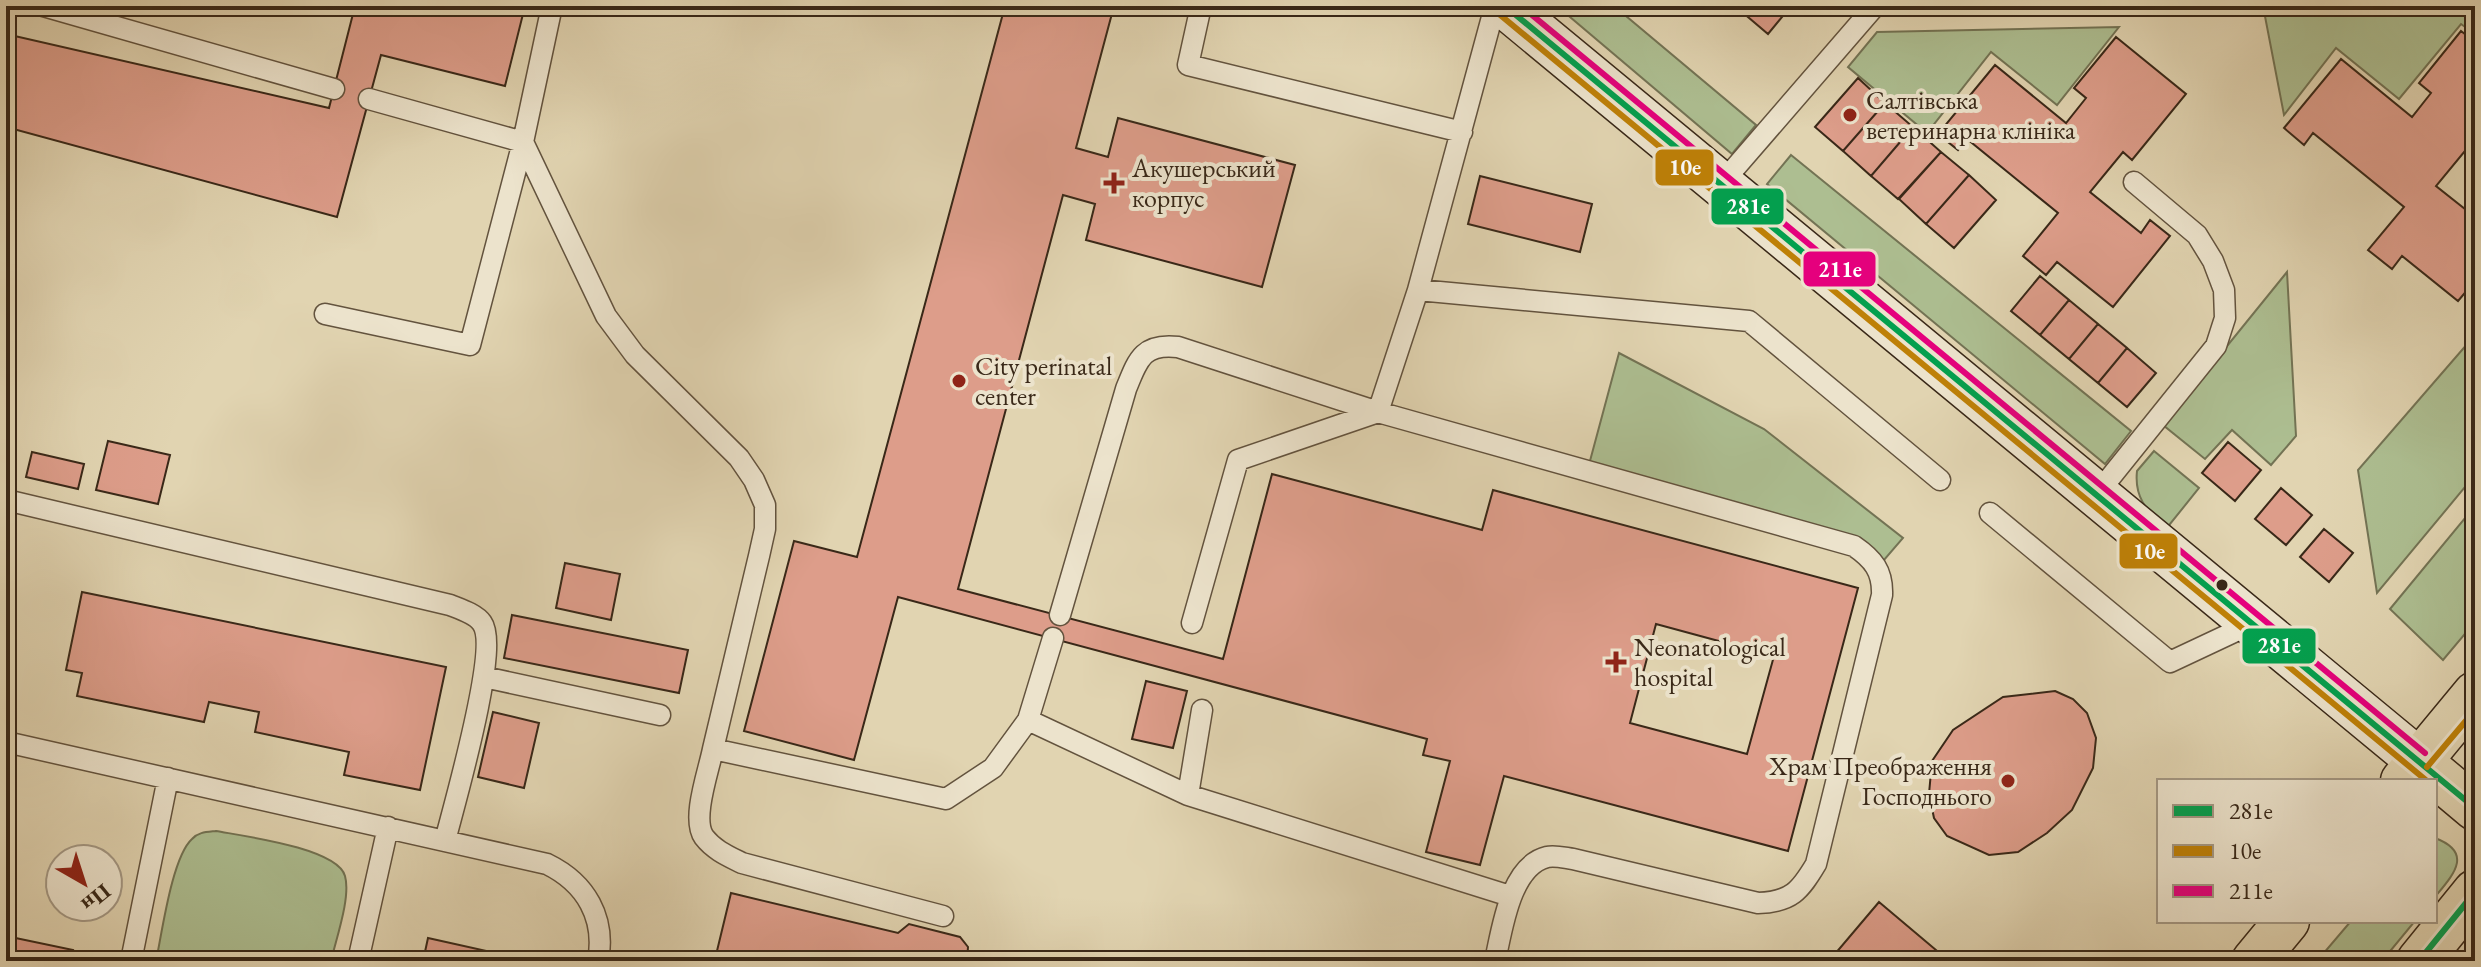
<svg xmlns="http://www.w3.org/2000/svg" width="2481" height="967" font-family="'EB Garamond',serif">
  <rect width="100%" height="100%" fill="#e1d4b1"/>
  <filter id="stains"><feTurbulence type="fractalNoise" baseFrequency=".0025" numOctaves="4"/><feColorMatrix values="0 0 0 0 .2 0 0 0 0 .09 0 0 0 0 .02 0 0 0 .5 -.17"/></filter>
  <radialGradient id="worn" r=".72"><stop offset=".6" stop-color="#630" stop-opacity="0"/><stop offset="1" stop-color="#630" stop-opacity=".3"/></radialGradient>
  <path fill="#adbe91" stroke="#737354" stroke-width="2" d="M 1557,6 L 1614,6 L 1756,125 L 1732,154 Z
    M 2263,6 L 2475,6 L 2475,34 L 2461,24 L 2399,99 L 2336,48 L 2284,115 Z
    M 2119,27 L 2057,105 L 1991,52 L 1927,133 L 1848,67 L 1877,32 Z
    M 1791,155 L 2131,431 L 2105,464 L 1767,184 Z
    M 2287,272 L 2296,436 L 2271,465 L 2232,430 L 2205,459 L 2163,425 Z
    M 2475,335 L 2475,475 L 2377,593 L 2358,470 Z
    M 1619,353 L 1764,429 L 1903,538 L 1878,567 L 1868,555 L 1587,472 Z
    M 2154,451 L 2199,488 L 2166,529 C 2148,511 2134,499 2137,471 Z
    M 2475,506 L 2475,622 L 2443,660 L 2390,609 Z
    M 216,831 C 243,836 337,848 345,876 C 351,897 336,939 331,961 L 156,961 C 162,933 172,857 192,839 C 198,832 207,832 216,831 Z
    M 2435,838 C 2475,853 2452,876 2435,897 Z
    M 2351,921 L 2415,921 L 2382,961 L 2317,961 Z"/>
  <path fill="#dd9d8a" stroke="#392818" stroke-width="2" fill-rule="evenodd" d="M 355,6 L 525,6 L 505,86 L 381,55 L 337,217 L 6,127 L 6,34 L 329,108 Z
    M 1005,6 L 1114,6 L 1076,148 L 1108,157 L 1118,118 L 1295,165 L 1262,287 L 1086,240 L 1095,204 L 1063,195 L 958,589 L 1223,659 L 1272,474 L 1482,530 L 1493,490 L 1858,588 L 1788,851 L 1504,776 L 1480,865 L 1426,852 L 1450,761 L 1423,755 L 1427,739 L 898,597 L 854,760 L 744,731 L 794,541 L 857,557 ZM 1656,624 L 1774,656 L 1747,754 L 1630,723 Z
    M 1735,6 L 1791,6 L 1768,34 Z
    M 2461,31 L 2475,42 L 2475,152 L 2469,146 L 2436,186 L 2475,217 L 2475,281 L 2458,301 L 2402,256 L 2392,269 L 2368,250 L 2404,207 L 2313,133 L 2304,145 L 2284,128 L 2341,59 L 2412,117 L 2431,93 L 2419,83 Z
    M 2116,37 L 2186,94 L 2132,160 L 2123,152 L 2090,192 L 2141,233 L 2150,220 L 2170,236 L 2113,307 L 2057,262 L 2046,275 L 2023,256 L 2058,213 L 1967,139 L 1958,150 L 1938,134 L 1995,65 L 2066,123 L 2086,98 L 2074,88 Z
    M 1858,78 L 1885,103 L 1843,151 L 1815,127 Z
    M 1885,103 L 1913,127 L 1871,176 L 1843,151 Z
    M 1913,127 L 1941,152 L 1898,199 L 1871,176 Z
    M 1941,152 L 1969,175 L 1926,224 L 1899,199 Z
    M 1969,175 L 1996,200 L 1954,248 L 1926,224 Z
    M 1480,176 L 1592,204 L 1580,252 L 1468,224 Z
    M 2040,276 L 2069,300 L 2040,335 L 2011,311 Z
    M 2069,300 L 2098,324 L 2069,359 L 2040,335 Z
    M 2098,324 L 2127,348 L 2098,383 L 2069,359 Z
    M 2127,348 L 2156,373 L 2127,407 L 2098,383 Z
    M 108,441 L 170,455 L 158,504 L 96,490 Z
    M 2228,442 L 2261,470 L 2235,501 L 2202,473 Z
    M 32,452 L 84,464 L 78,489 L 26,477 Z
    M 2281,488 L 2312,515 L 2286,545 L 2255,519 Z
    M 2324,529 L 2353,553 L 2329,582 L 2300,557 Z
    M 565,563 L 620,574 L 611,620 L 556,608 Z
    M 82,592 L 446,667 L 420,790 L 344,775 L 349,752 L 255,732 L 259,712 L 209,702 L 204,722 L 77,696 L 82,673 L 66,670 Z
    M 512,615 L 688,650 L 679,693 L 504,658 Z
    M 1146,681 L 1187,691 L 1173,748 L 1132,739 Z
    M 2055,691 L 2073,699 L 2087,713 L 2096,738 L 2093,768 L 2072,810 L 2047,833 L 2018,852 L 1989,855 L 1947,836 L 1934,818 L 1929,794 L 1932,761 L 1953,730 L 2003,697 Z
    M 493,712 L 539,723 L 524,788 L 478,777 Z
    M 731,893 L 898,933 L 909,924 L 960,937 L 968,947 L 967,961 L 739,961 L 716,955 Z
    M 1879,902 L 1949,961 L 1829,961 Z
    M 6,936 L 73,950 L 70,961 L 6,961 Z
    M 428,938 L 518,958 L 517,961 L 423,961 Z"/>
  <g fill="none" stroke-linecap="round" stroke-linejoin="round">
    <defs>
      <path id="lane" d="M 43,6 L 334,89
        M 552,6 L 523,142 L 606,316 L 635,355 L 739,458 L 754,480 L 765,505 L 765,529 L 759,556 L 713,749 L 946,799 L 993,768 L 1028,720
        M 1201,6 L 1188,65 L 1462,132
        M 1721,184 L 1875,6
        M 1418,290 L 1749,321 L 1940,480
        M 325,314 L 470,345 L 523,142 L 369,99
        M 2097,494 L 2216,346 L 2225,318 L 2224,290 L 2213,261 L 2197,235 L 2134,182
        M 6,500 L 450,605 C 460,609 476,614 482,623 C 500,648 454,805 445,841
        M 1990,513 L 2170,662 L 2253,623
        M 1060,615 L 1126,389 C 1138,359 1143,343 1178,347 L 1378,412
        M 1192,623 L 1238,460 L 1378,412
        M 1053,638 L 1028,720 L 1188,795 L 1510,896
        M 484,677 L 660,715
        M 6,742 L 547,864 C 586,883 606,918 598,961
        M 713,749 C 709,770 691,819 704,837 C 714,850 728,856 742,863 L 943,916
        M 1188,795 L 1202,710
        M 131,961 L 168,778
        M 358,961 L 388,827
        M 1495,961 C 1502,930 1510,866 1547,857 C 1555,855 1565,858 1573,859 L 1758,903 C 1791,902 1800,891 1816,864 L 1882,595 C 1883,571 1873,559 1854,546 L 1378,412 L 1418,290 L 1495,6"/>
      <path id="secondary" d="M 1505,6 L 2419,761"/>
      <path id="primary" d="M 2419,761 L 2475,808
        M 2403,781 L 2475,694
        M 2254,961 L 2287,921
        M 2419,961 L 2475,892"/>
    </defs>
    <use href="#lane" stroke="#63533e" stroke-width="23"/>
    <use href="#secondary" stroke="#392818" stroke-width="47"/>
    <use href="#primary" stroke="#392818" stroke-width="47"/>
    <use href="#lane" stroke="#ece3cc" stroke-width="20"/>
    <use href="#secondary" stroke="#ece3cc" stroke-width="44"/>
    <use href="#primary" stroke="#e1d4b1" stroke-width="44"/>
    <defs>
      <path id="bus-1" d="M 1505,6 L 2475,808
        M 2419,961 L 2475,892"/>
      <path id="bus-2" d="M 1499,14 L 2427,781
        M 2427,767 L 2475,710"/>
      <path id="bus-3" d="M 1521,6 L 2425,753"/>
    </defs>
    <use href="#bus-1" stroke="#ece3cc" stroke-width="12"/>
    <use href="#bus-2" stroke="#ece3cc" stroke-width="12"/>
    <use href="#bus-3" stroke="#ece3cc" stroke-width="12"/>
    <use href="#bus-1" stroke="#03a04e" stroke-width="6"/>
    <use href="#bus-2" stroke="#be8007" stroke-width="6"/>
    <use href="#bus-3" stroke="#e5007d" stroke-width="6"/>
  </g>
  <g fill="#8f2418" stroke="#ece3cc" stroke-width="3">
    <circle cx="1850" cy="115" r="8"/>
    <path d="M1110 171h8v8h8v8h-8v8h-8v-8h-8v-8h8z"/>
    <circle cx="959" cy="381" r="8"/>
    <path d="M1612 650h8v8h8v8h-8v8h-8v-8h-8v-8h8z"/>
    <circle cx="2008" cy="781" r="8"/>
  </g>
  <circle fill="#392818" stroke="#ece3cc" stroke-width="3" cx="2222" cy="585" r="7"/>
  <g text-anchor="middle" stroke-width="8" stroke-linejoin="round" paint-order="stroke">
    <g font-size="26" fill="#392818" stroke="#ece3cc" text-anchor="start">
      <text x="1866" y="109">Салтівська<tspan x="1866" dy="30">ветеринарна клініка</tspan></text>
      <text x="1132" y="177">Акушерський<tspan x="1132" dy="30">корпус</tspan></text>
      <text x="975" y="375">City perinatal<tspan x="975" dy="30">center</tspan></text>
      <text x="1634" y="656">Neonatological<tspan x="1634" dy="30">hospital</tspan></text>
      <text x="1992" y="775" text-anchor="end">Храм Преображення<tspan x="1992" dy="30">Господнього</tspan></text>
    </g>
  </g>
  <g stroke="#ece3cc" stroke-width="3">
    <rect x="1654" y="148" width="61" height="39" rx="8" fill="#be8007"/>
    <rect x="1710" y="187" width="75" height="39" rx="8" fill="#03a04e"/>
    <rect x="1802" y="250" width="75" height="38" rx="8" fill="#e5007d"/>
    <rect x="2118" y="532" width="61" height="38" rx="8" fill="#be8007"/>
    <rect x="2241" y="627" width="76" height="38" rx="8" fill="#03a04e"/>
  </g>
  <g font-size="22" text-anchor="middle" font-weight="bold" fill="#fff">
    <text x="1685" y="175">10е</text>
    <text x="1748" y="214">281е</text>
    <text x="1840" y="277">211е</text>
    <text x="2149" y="559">10е</text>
    <text x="2279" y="653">281е</text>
  </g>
  <rect width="2481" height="967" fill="none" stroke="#e1d4b1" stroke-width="32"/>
  <rect x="8" y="8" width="2465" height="951" fill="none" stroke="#392818" stroke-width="4"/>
  <rect x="16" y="16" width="2449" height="935" fill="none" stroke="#392818" stroke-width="2"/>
  <rect x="2157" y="779" width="280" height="144" fill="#ece3cc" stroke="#a49884" stroke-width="2"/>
  <rect x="2173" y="805" width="40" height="12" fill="#03a04e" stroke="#a49884" stroke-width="2"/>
  <text x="2229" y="819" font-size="24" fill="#392818">281е</text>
  <rect x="2173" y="845" width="40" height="12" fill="#be8007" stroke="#a49884" stroke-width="2"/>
  <text x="2229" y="859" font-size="24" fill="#392818">10е</text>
  <rect x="2173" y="885" width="40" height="12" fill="#e5007d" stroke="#a49884" stroke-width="2"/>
  <text x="2229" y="899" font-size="24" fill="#392818">211е</text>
  <g transform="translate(84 883) rotate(141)"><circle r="38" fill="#ece3cc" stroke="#a49884" stroke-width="2"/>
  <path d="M0-6L14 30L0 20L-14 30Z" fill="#8f2418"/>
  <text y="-12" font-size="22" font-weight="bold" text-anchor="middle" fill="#392818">Пн</text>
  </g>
  <rect width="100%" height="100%" filter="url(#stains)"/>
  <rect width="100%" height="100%" fill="url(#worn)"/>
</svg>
